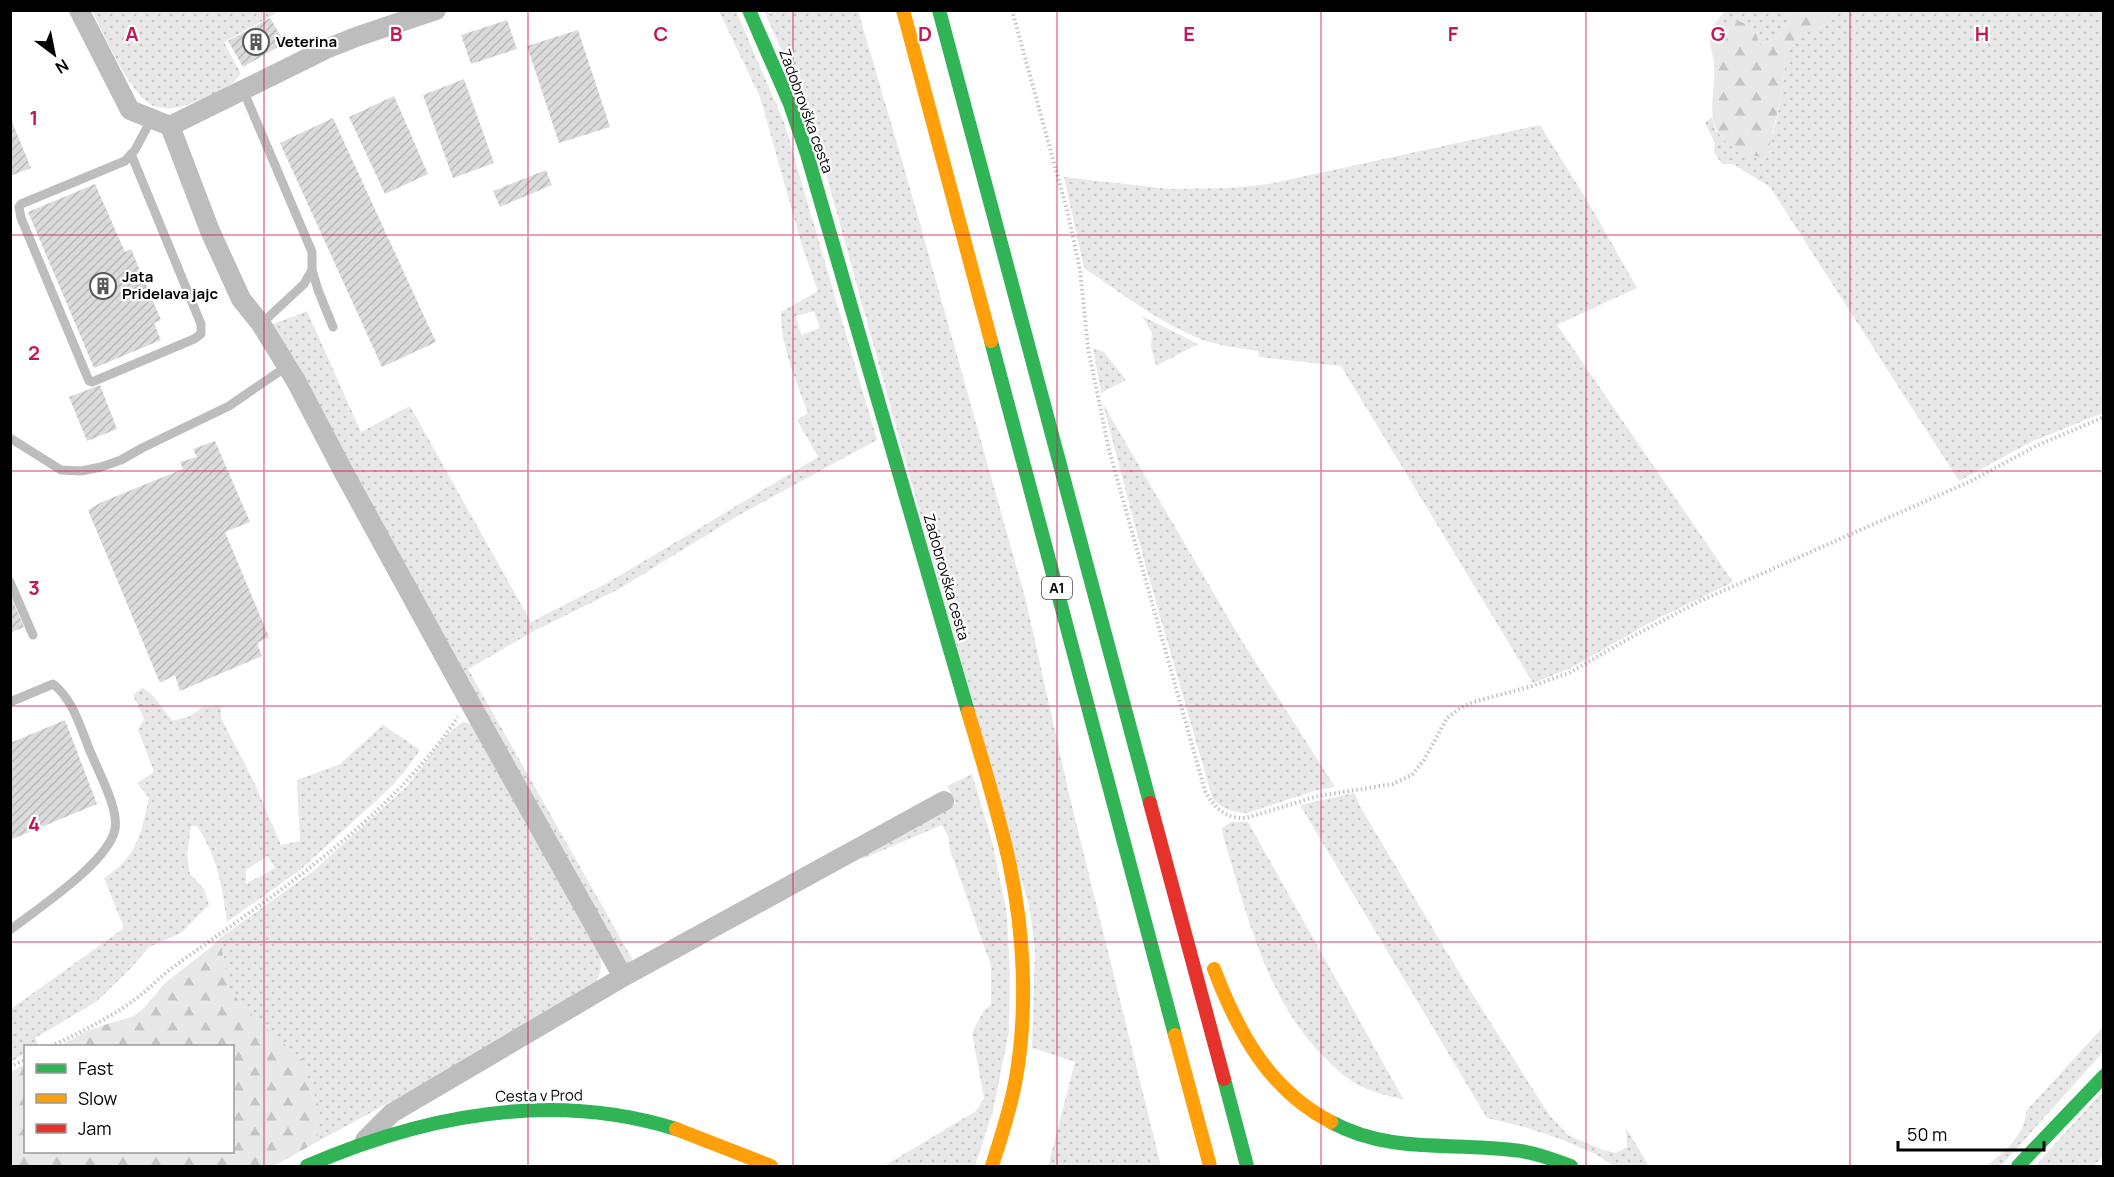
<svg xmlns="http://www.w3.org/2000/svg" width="2114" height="1177" font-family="Manrope,sans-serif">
  <defs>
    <pattern id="grass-dots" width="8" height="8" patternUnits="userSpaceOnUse" patternTransform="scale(1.5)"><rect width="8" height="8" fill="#e8e8e8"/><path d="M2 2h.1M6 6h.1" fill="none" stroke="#c5c5c5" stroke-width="1.8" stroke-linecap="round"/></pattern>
    <pattern id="forest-firs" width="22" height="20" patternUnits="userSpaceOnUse" patternTransform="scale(1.5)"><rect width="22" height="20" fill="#e8e8e8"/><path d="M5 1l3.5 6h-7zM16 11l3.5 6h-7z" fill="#c5c5c5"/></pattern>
    <pattern id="building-hatch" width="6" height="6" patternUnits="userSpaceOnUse" patternTransform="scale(1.5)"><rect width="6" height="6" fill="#dbdbdb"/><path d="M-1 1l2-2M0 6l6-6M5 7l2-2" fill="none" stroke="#bababa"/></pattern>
  </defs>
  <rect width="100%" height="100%" fill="#fff"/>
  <path fill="url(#grass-dots)" fill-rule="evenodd" d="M 124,10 L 125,12 L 280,11 L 224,42 L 241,74 C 228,90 213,96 195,102 C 181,107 168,111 154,106 C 131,97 104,34 92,11 Z
    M 779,10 L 858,11 L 906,174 L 1026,601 L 1069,794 L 1161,1166 L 1048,1166 L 1075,1062 L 1032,1048 L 1035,947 L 1029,906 L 821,156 L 801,93 L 764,11 L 768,11 L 769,13 Z
    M 719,11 L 736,11 L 784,122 L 877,440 L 741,514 L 617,590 L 536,630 L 468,669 L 634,962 L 624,964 L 268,326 L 307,311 L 361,432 L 410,406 L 531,622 L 609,582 L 818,457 L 797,420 L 808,413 C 797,383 780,344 781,312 L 818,291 L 803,249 L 760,97 ZM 814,311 L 820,328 L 801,335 L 796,316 Z
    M 1725,11 L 1784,11 L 1790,21 L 1776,39 L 1760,45 L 1712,27 Z
    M 1838,11 L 2103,11 L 2103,413 L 2031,442 L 1959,481 L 1770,187 L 1733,164 L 1722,164 L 1714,152 L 1715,143 L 1705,123 L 1712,117 L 1716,132 L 1773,134 L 1781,98 L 1787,52 L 1801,33 L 1820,28 L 1829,22 Z
    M 1540,125 L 1590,205 L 1637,288 L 1557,325 L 1733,582 L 1651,622 L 1571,668 L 1533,683 L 1341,366 L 1259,357 L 1258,351 C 1240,348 1220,346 1203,340 C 1160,323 1122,294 1084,268 L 1064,177 L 1169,189 L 1230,188 L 1269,184 Z
    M 1142,316 L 1198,344 L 1156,366 L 1151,347 L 1152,333 Z
    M 1093,348 L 1104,352 L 1126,380 L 1101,393 Z
    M 1103,404 L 1237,633 L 1335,787 L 1314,791 L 1247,813 C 1233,813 1224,809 1213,800 L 1147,571 Z
    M 142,688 C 155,693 163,711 173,721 L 190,716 L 203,707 L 221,706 L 221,718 L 255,784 L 281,845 L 300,841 L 297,780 L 340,764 L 383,725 L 420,750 L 405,771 L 388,790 L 300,870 L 227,922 C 222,885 218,859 197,826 L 191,826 L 187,856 L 190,874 L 204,889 L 209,905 L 181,933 L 149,947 L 132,967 L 96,1002 L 35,1038 L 39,1046 L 26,1046 L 25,1053 L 11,1062 L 11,1009 L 124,928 L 104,878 C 110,873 117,869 123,863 C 139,846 144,821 149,798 L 137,783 L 154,772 L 138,730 L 144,719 L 133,695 ZM 267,856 L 275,868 L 246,884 L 246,870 Z
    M 463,722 L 471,724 L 597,947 C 602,960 603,969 596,982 L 458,1065 L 317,1142 L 318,1107 L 257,1020 L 229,990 L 220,938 L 312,872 L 404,789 C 423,769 440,736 463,722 Z
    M 972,774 L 992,841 L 1007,914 L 1010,974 L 1009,1031 L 993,1111 L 975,1166 L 884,1166 L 976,1111 L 984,1098 L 972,1033 L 984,1010 L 991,1005 L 991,966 L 950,850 L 948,836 L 942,825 L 862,859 L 859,855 L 956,803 L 947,786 Z
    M 1354,793 L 1361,808 L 1466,984 L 1550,1116 L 1568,1135 L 1603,1150 L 1616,1153 L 1627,1147 L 1626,1128 L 1649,1166 L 1614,1166 L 1597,1155 L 1563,1140 L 1528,1128 L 1487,1118 L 1300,805 Z
    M 1231,822 L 1248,822 L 1404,1100 C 1391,1096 1377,1094 1365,1088 C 1349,1082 1336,1069 1325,1058 C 1265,999 1247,913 1223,836 L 1222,828 Z
    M 2103,1027 L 2103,1052 L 2001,1166 L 1987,1166 C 2003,1152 2026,1135 2026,1111 Z
    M 2103,1091 L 2103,1156 L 2094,1166 L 2035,1166 Z"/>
  <path fill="url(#forest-firs)" d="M 1784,11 L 1838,11 L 1829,22 L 1820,28 L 1801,34 L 1787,52 L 1781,98 L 1767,155 C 1755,158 1747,155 1736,149 C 1699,128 1717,97 1714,64 C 1712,47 1707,45 1712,27 L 1739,21 L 1754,28 L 1760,45 L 1776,39 L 1790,21 Z
    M 220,938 L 229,990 L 257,1020 L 302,1060 L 319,1107 L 317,1142 L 274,1166 L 11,1166 L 11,1072 L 25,1064 L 26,1152 L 232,1152 L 232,1046 L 59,1046 L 87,1031 L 110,1023 L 132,1017 L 143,1009 L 165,983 L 211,947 Z"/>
  <path fill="url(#building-hatch)" d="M 270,18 L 285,43 L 243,67 L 228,41 Z
    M 507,20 L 517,49 L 471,64 L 461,35 Z
    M 578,30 L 610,127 L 559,143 L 527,46 Z
    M 464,79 L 494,163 L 453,178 L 423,95 Z
    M 394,96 L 428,174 L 385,194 L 349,117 Z
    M 10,117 L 31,168 L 10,176 Z
    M 333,118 L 436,342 L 382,367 L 280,143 Z
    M 546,170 L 552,185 L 500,207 L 493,191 Z
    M 95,184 L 125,252 L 131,249 L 161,320 L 154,323 L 161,340 L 94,368 L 28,212 Z
    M 100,385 L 117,429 L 87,441 L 69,397 Z
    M 215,441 L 250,522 L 225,532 L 269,637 L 257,643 L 262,656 L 180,691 L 175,675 L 160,683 L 88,510 L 102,502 L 183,469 L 180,462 L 197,457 L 193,449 Z
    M 10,595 L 24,627 L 10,633 Z
    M 65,720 L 97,804 L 10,840 L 10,743 Z"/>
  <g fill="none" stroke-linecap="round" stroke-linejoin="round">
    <path stroke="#c2c2c2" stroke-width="4" stroke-dasharray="1.5 3" stroke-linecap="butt" d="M 1012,10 L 1068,214 L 1080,270 L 1088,348 L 1109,450 L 1205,791 C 1214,808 1226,819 1246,818 L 1318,796 L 1393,784 L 1412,775 L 1424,760 L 1447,718 L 1459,709 L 1473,702 L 1532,686 L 1569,673 L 1635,635 L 1700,601 L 1971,481 L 2038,445 L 2104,417
      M 51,1046 C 81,1032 110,1018 137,998 C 150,988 162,975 176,965 C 278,892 386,822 458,717
      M 10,1067 L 26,1059"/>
    <path stroke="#bdbdbd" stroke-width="9" d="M 243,90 L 312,252 L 312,270 L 304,284 L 261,324
      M 131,154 L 201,324 L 201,334 L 194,339 L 92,382 L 89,381 L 21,218 L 19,207 L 21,204 L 125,161 L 135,150 L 152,118
      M 312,270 L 318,290 L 333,327
      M 10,438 L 61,470 L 81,471 L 101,467 L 121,460 L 142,448 L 229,406 L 286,367
      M 10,582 L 33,635
      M 10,702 L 53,684 C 73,699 81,729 90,751 C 98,771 119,809 115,829 C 109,862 37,909 10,930"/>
    <path stroke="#bdbdbd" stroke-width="20" d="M 79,10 L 130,110 L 170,126 L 326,49 L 356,37 L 436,10
      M 170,126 L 210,231 L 241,299 L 261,324 L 296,381 L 343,471 L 469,701 L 623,977
      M 365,1140 L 392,1113 L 623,977 L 944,801"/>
    <path stroke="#30b455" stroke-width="14" d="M 749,10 L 790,104 L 807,154 L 968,712
      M 939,10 L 1150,803
      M 991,341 L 1175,1035
      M 1224,1079 L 1247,1166
      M 1331,1122 C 1390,1154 1450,1142 1513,1150 C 1533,1152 1552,1159 1571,1166
      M 307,1166 C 424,1115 550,1090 676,1129
      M 2018,1166 L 2104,1076"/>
    <path stroke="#ff9f0a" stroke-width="14" d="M 903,10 L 991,341
      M 968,712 C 983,763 999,814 1010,866 C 1024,934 1028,1009 1016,1078 C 1011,1108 1001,1137 992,1166
      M 1214,969 C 1238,1032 1269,1090 1331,1122
      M 1175,1035 L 1210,1166
      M 676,1129 L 771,1166"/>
    <path stroke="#e5322d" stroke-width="14" d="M 1150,803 L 1224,1079"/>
  </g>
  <path fill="none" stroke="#c2185b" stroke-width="1.5" stroke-opacity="0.55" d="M 264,10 L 264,1166M 528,10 L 528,1166M 793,10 L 793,1166M 1057,10 L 1057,1166M 1321,10 L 1321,1166M 1586,10 L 1586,1166M 1850,10 L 1850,1166M 10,235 L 2104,235M 10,471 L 2104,471M 10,706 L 2104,706M 10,942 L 2104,942"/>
  <defs>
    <symbol id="building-ring" viewBox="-11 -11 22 22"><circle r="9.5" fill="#fff" stroke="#595959" stroke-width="1.5"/><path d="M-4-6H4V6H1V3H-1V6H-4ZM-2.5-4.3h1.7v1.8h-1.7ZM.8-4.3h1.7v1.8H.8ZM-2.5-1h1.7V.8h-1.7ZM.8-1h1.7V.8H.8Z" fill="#595959"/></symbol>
  </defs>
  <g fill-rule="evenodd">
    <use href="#building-ring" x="241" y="27" width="30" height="30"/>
    <use href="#building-ring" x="88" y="271" width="30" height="30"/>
  </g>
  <g text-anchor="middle" stroke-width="4.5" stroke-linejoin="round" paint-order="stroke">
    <rect fill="#fff" stroke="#4c4c4c" stroke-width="1.5" x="1042" y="577" width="30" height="22" rx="4.5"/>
    <g font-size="14" font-weight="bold" fill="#000">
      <text x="1057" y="593">A1</text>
    </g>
    <g font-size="15" font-weight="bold" fill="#000" stroke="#fff" text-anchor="start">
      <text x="276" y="47">Veterina</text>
      <text x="122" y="282">Jata<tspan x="122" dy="17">Pridelava jajc</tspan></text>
    </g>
    <g font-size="15" fill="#000" stroke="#fff">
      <text transform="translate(806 111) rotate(70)" y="5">Zadobrovška cesta</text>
      <text transform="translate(946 577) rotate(74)" y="5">Zadobrovška cesta</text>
      <text transform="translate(539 1096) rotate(-1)" y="5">Cesta v Prod</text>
    </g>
  </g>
  <g font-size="20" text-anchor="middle" font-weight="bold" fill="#c2185b" stroke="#fff" stroke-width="4.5" stroke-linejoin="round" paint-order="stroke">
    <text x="132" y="41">A</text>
    <text x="396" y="41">B</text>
    <text x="661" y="41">C</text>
    <text x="925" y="41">D</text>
    <text x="1189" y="41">E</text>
    <text x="1453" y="41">F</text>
    <text x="1718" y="41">G</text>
    <text x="1982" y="41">H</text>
    <text x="34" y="125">1</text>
    <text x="34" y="360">2</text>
    <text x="34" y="595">3</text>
    <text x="34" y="831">4</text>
  </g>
  <rect width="2114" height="1177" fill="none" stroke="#000000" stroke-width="24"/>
  <rect x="24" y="1045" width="210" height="108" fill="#ffffff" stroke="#999999" stroke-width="1.5"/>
  <rect x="36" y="1064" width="30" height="9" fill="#30b455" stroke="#999999" stroke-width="1.5"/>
  <text x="78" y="1075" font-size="18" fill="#000000">Fast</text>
  <rect x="36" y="1094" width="30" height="9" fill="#ff9f0a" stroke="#999999" stroke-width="1.5"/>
  <text x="78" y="1105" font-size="18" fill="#000000">Slow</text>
  <rect x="36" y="1124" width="30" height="9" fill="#e5322d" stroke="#999999" stroke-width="1.5"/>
  <text x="78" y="1135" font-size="18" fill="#000000">Jam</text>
  <g transform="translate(54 54) rotate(148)" stroke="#ffffff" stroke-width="4.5" paint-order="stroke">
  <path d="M0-4.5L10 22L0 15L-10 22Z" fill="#000000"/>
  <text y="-9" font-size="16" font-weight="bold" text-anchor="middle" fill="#000000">N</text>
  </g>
  <path d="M1898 1141v9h146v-9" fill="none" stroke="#000000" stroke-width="3"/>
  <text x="1907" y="1141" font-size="18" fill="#000000" stroke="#ffffff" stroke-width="4.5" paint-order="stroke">50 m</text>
</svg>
